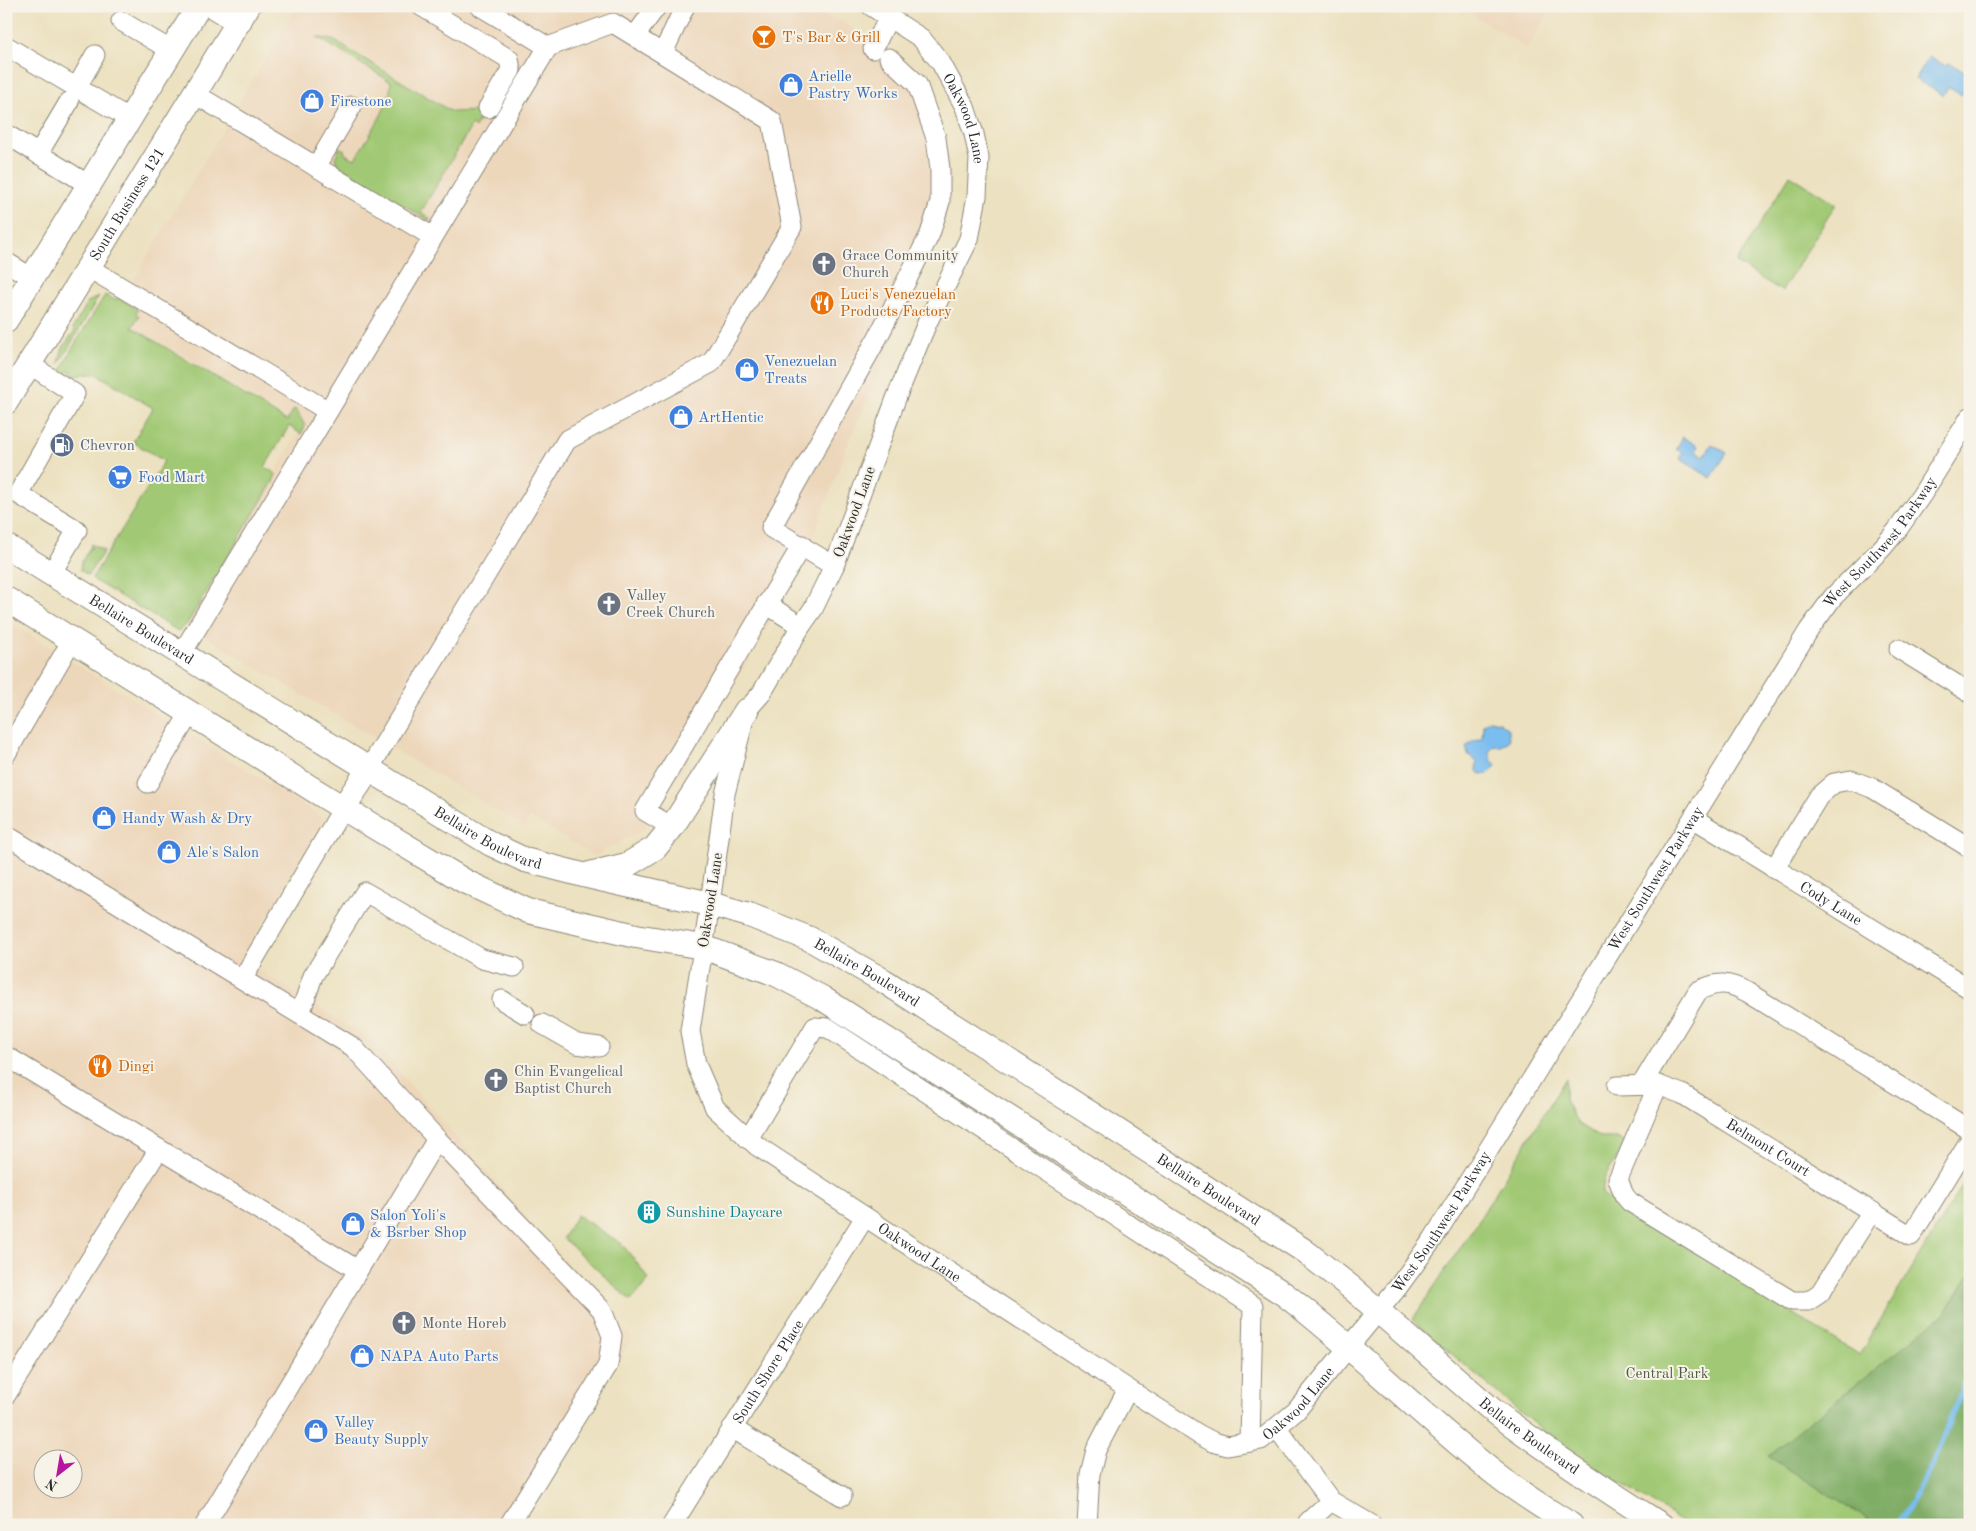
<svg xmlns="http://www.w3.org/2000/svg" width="1976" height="1531" font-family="'Old Standard TT',serif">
  <rect width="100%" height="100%" fill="#f7f3e8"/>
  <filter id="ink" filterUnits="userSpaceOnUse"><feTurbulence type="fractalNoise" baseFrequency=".02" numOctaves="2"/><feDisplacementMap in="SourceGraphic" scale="10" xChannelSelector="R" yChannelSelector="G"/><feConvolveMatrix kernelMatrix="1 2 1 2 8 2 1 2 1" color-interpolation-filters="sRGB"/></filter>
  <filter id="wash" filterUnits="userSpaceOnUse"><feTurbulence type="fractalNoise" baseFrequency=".0096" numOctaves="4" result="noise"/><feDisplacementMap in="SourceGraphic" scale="20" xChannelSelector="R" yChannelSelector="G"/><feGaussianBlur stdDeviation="1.12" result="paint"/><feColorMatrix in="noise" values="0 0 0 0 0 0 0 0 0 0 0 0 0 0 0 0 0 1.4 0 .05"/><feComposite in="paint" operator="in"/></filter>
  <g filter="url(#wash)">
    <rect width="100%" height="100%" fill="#ece1c0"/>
    <path fill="#edd7bb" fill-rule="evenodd" d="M 297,6 L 805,6 L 846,24 L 900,60 L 937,113 L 947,147 L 951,179 L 944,220 L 936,242 L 915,286 L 846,449 L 799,574 L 756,647 L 644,829 L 595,856 L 530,817 L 524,827 L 184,624 L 302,427 L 113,314 Z
      M 1459,6 L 1553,6 L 1527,48 Z
      M 6,620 L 325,819 L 242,959 L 372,1041 L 632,1338 L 518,1525 L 6,1525 ZM 42,1458 L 72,1458 L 72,1488 L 42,1488 Z"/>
    <path fill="#a1c974" stroke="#667a50" d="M 317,37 L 333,40 L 452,112 L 480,111 L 482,115 L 475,128 L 472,125 L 421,212 L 431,219 L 429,221 L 339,166 L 335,158 L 339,148 L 344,149 L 345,154 L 355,159 C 367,138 391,106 391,82 Z
      M 1790,175 L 1836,204 L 1782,291 L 1736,263 Z
      M 105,295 L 115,300 L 118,297 L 138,310 L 136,313 L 139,316 L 132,327 L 287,421 L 294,409 L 297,411 L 305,426 L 301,434 L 289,426 L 265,467 L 276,474 L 273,482 L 187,624 L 178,631 L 95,581 L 92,578 L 164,461 L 133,442 L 153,408 L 97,374 L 85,373 L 72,376 L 73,373 L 68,371 L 66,374 L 62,370 L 70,352 Z
      M 99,296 L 59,364 C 60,349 67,341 75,331 L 73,328 L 88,302 Z
      M 91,544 L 104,551 L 88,575 L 80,570 L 81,563 L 89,549 L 92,548 L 90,547 Z
      M 1566,1078 L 1565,1100 L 1578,1124 L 1601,1138 L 1616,1138 L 1627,1142 L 1604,1178 L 1602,1194 L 1859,1355 L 1970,1173 L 1970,1525 L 1687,1525 L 1554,1441 L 1412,1320 L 1480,1218 Z
      M 577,1215 L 622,1244 L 649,1279 L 631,1301 L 563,1238 Z"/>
    <path fill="#80ad66" stroke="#566c48" d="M 1970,1273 L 1970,1515 L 1964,1525 L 1876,1525 L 1768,1456 L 1946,1312 Z"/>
    <path fill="#7abdef" stroke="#52748d" d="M 1929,56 L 1947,67 L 1949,63 L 1970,75 L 1970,81 L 1961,95 L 1948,87 L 1943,95 L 1915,79 Z
      M 1683,437 L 1698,446 L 1696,451 L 1704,456 L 1712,444 L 1727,453 L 1711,478 L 1680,459 L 1683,453 L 1676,449 Z
      M 1489,720 L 1499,722 L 1508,729 L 1509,741 L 1500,747 L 1494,746 L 1489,752 L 1492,761 L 1496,766 L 1488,774 L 1481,774 L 1476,770 L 1477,762 L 1468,754 L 1466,747 L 1474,740 L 1482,738 L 1483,725 Z"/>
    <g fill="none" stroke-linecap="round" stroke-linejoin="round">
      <path stroke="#7abdef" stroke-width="5.5" d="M 1897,1525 L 1930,1470 L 1970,1370"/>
    </g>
  </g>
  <g filter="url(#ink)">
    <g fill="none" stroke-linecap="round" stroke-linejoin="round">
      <defs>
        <g id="minor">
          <path d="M 421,6 L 509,59 L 511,70 L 488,108"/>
          <path d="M 480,6 L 548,47"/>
          <path id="s1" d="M 871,6 L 921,38 L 941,63 L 965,107 L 974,134 L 979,158 L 977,196 L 969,239 L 927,323 L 897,396 L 834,566 L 813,609 L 801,626 L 761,694 L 746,711 L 725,794 L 710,904 L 690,1031 L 696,1064 L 715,1108 L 757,1146 L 1128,1389 L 1198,1434 L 1213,1442 L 1228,1446 L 1261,1440 L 1296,1411 L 1398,1287 L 1433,1239 L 1809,630 L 1833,597 L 1883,547 L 1898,529 L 1923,493 L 1970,417"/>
          <path d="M 121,21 L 172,51"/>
          <path d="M 635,36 L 657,6"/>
          <path d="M 6,46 L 130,119"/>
          <path d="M 873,49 L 889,17"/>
          <path d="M 663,53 L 685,6"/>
          <path d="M 77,87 L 95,55"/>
          <path d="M 195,94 L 433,237"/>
          <path d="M 6,134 L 89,185"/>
          <path d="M 38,154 L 69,102"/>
          <path d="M 316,167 L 352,106"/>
          <path d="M 6,262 L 32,278"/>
          <path d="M 89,268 L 328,411"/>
          <path d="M 29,364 L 75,394 L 18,494 L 77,530 L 51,574"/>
          <path d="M 834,566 L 771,528 L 879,335 L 930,234 L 940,202 L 940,169 L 936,138 L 917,84 L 889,58"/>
          <path d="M 766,604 L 801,626"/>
          <path d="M 1899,649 L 1970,693"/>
          <path d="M 182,653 L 548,47 L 613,23 L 772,121 L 792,227 L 711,363 L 567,440 L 369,769"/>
          <path d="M 6,754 L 72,640"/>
          <path d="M 148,783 L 190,713"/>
          <path id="s2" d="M 1693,818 L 1970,989"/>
          <path d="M 672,827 L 645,811 L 802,545"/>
          <path d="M 6,835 L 353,1047 L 437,1139 L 205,1525"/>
          <path d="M 1774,869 L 1819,796 L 1834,783 L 1851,780 L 1872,788 L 1970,848"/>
          <path d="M 243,978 L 343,808"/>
          <path d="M 502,1000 L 525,1014"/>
          <path d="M 300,1014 L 313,976 L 365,892 L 482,959 L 514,967"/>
          <path d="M 542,1024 L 577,1044 L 599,1047"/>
          <path d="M 6,1056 L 358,1270"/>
          <path d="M 1642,1084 L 1698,991 C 1718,981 1728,982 1747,992 L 1970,1130"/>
          <path d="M 1658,1085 L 1618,1179 L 1624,1195 L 1630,1202 L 1792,1301 L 1808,1301 L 1820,1293 L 1872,1211"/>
          <path id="s3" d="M 1617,1086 L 1658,1085 L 1682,1094 L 1911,1236 L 1970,1140"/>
          <path d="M 437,1139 L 602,1310 L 612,1336 L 608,1365 L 509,1525"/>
          <path d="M 748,1139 L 815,1027 L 828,1028 L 1253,1306 L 1250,1442"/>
          <path d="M 6,1395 L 159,1149"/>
          <path d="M 732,1428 L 842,1496"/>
          <path d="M 1277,1428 L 1331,1501 L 1372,1525"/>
          <path id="s4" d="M 672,1525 L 865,1217"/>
          <path d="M 1087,1525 L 1090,1474 L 1096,1450 L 1128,1389"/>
          <path d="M 1308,1525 L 1308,1522 L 1331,1501"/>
        </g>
        <g id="major">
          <path d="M 213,6 L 239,22"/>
          <path d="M 6,320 L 199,6"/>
          <path id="s5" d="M 6,402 L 248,6"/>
          <path id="s6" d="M 6,546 L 491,844 L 525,860 L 583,875 L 710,904 L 749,915 L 810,939 L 884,981 L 1303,1250 L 1353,1289 L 1491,1409 C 1546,1451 1603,1488 1661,1525"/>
          <path d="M 6,599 L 343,808 L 466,882 L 528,911 L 636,936 L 703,947 L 776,974 L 822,998 L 1284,1294 C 1359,1351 1424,1419 1498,1476 C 1521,1494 1546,1509 1571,1525"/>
          <path d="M 343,808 L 369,769"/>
          <path d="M 590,874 L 627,865 L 655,848 L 672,827 L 746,711"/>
        </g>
      </defs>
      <use href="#minor" stroke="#8c8676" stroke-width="21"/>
      <use href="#major" stroke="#8c8676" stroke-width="26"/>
      <use href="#minor" stroke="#fff" stroke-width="19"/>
      <use href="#major" stroke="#fff" stroke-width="24"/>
    </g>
  </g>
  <defs>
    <symbol id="bar-disc" viewBox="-11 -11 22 22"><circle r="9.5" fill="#e8710a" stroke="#f7f3e8"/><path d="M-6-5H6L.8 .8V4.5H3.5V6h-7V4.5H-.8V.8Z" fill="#fff"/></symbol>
    <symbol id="shop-disc" viewBox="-11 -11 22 22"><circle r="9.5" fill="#3f7fe0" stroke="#f7f3e8"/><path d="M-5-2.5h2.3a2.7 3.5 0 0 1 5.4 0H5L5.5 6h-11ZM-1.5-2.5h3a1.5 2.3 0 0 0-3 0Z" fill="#fff"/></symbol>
    <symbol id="church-disc" viewBox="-11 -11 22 22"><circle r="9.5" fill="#6b7280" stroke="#f7f3e8"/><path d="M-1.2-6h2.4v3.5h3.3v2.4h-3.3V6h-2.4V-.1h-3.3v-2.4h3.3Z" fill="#fff"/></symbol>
    <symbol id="restaurant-disc" viewBox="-11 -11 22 22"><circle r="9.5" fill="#e8710a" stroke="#f7f3e8"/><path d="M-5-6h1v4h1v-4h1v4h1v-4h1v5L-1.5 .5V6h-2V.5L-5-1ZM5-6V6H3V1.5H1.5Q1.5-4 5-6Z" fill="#fff"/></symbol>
    <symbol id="fuel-disc" viewBox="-11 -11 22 22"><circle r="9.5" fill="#5c6f8a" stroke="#f7f3e8"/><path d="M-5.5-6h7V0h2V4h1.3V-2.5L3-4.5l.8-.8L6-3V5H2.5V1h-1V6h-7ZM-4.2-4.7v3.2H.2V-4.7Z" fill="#fff"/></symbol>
    <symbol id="supermarket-disc" viewBox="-11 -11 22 22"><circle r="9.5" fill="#3f7fe0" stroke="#f7f3e8"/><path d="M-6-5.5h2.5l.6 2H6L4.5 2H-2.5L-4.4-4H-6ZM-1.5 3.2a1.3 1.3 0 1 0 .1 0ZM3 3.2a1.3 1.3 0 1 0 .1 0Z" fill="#fff"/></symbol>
    <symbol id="building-disc" viewBox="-11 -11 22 22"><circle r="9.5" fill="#0f9aa8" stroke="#f7f3e8"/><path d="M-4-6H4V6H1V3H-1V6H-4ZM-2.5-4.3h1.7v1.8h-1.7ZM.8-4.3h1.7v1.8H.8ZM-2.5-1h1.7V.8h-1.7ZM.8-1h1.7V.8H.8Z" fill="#fff"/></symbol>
  </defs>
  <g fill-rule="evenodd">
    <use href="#bar-disc" x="750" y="23" width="28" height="28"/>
    <use href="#shop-disc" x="777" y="71" width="28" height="28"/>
    <use href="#shop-disc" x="298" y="87" width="28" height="28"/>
    <use href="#church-disc" x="810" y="250" width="28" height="28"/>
    <use href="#restaurant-disc" x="808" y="289" width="28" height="28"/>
    <use href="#shop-disc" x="733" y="356" width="28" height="28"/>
    <use href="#shop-disc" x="667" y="403" width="28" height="28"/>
    <use href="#fuel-disc" x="48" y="431" width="28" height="28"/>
    <use href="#supermarket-disc" x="106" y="463" width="28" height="28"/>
    <use href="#church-disc" x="595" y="590" width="28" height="28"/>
    <use href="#shop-disc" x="90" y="804" width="28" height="28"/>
    <use href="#shop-disc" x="155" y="838" width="28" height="28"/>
    <use href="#restaurant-disc" x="86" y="1052" width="28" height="28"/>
    <use href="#church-disc" x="482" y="1066" width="28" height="28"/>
    <use href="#building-disc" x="635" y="1198" width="28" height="28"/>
    <use href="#shop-disc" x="339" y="1210" width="28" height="28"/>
    <use href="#church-disc" x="390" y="1309" width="28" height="28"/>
    <use href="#shop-disc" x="348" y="1342" width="28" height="28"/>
    <use href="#shop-disc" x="302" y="1417" width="28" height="28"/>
  </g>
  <g text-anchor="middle" stroke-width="4" stroke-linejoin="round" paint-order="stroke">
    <g font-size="15" fill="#c56008" stroke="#f7f3e8" text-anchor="start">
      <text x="782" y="42">T's Bar &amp; Grill</text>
      <text x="840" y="299">Luci's Venezuelan<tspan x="840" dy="17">Products Factory</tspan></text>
      <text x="118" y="1071">Dingi</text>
    </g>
    <g font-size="15" fill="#366cbe" stroke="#f7f3e8" text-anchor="start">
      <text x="808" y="81">Arielle<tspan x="808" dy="17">Pastry Works</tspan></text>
      <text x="330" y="106">Firestone</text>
      <text x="764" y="366">Venezuelan<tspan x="764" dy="17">Treats</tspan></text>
      <text x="698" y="422">ArtHentic</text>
      <text x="138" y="482">Food Mart</text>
      <text x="122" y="823">Handy Wash &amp; Dry</text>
      <text x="186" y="857">Ale's Salon</text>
      <text x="370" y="1220">Salon Yoli's<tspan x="370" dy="17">&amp; Bsrber Shop</tspan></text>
      <text x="380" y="1361">NAPA Auto Parts</text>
      <text x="334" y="1427">Valley<tspan x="334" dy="17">Beauty Supply</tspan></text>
    </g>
    <g font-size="15" fill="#2b2b2b" stroke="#f7f3e8">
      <text dy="5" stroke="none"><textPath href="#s1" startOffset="152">Oakwood Lane</textPath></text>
      <text dy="5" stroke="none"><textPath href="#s5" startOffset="232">South Business 121</textPath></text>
      <text transform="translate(854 512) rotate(-70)" y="5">Oakwood Lane</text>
      <text dy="5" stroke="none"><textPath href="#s1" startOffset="2951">West Southwest Parkway</textPath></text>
      <text dy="5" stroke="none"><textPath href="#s6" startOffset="159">Bellaire Boulevard</textPath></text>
      <text dy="5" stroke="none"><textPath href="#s6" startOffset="564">Bellaire Boulevard</textPath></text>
      <text dy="5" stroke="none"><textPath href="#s1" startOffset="2546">West Southwest Parkway</textPath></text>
      <text transform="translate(710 900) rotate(-81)" y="5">Oakwood Lane</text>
      <text dy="5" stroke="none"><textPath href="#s2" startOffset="162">Cody Lane</textPath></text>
      <text dy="5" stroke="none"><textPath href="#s6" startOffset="969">Bellaire Boulevard</textPath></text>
      <text dy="5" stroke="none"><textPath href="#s3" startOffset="168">Belmont Court</textPath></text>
      <text dy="5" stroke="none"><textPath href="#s6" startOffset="1374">Bellaire Boulevard</textPath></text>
      <text dy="5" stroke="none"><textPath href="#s1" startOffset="2141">West Southwest Parkway</textPath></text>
      <text dy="5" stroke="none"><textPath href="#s1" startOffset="1458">Oakwood Lane</textPath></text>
      <text dy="5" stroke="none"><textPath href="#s4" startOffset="181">South Shore Place</textPath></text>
      <text dy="5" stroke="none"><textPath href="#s1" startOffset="1909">Oakwood Lane</textPath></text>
      <text dy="5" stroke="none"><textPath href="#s6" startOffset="1779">Bellaire Boulevard</textPath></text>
    </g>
    <g font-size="15" fill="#5b616d" stroke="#f7f3e8" text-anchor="start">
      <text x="842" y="260">Grace Community<tspan x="842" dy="17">Church</tspan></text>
      <text x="626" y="600">Valley<tspan x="626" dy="17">Creek Church</tspan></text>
      <text x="514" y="1076">Chin Evangelical<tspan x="514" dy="17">Baptist Church</tspan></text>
      <text x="422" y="1328">Monte Horeb</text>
    </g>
    <g font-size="15" fill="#4e5e75" stroke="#f7f3e8" text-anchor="start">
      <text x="80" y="450">Chevron</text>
    </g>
    <g font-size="15" fill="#0d838f" stroke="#f7f3e8" text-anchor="start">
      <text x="666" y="1217">Sunshine Daycare</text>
    </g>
    <g font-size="15" fill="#4e5a41" stroke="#f7f3e8">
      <text x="1667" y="1378">Central Park</text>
    </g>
  </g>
  <rect width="1976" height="1531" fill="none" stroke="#f7f3e8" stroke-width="25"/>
  <g transform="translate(58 1474) rotate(211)"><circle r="24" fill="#f7f3e8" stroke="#a5a39c"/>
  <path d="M0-4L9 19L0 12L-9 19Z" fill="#b5179e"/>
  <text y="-8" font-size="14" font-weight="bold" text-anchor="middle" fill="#2b2b2b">N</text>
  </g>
</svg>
